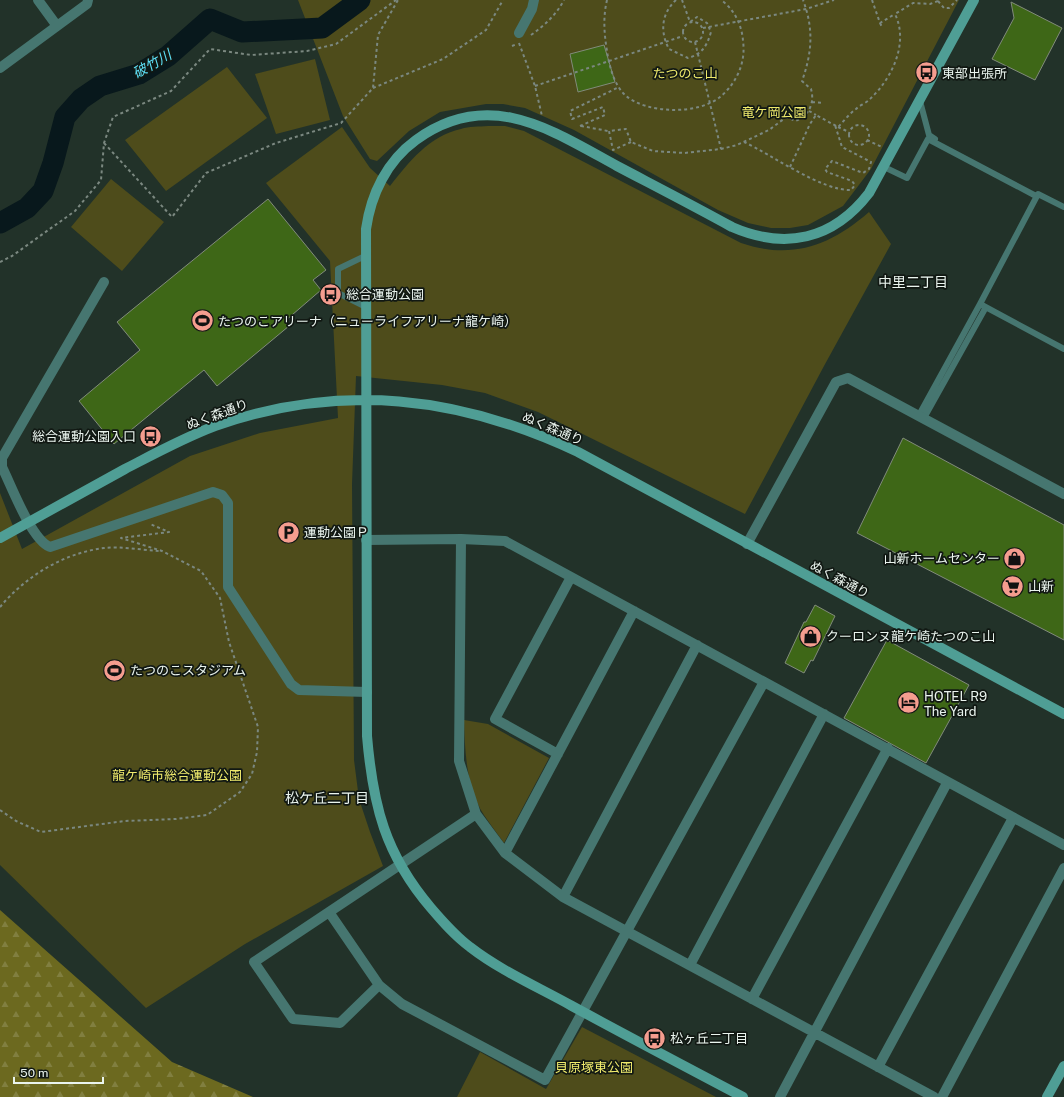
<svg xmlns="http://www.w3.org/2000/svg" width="1064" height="1097" font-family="'Public Sans','Noto Sans JP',sans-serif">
  <defs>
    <pattern id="forest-firs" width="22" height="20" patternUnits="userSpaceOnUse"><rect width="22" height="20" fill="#6c691f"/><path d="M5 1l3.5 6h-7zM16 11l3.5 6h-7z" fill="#817f40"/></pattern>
  </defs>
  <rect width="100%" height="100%" fill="#223229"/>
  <path fill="url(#forest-firs)" d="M 0,910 L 172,1062 L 253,1097 L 0,1097 Z"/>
  <path fill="#4e4c1b" d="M 298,0 L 959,0 L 871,169 L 843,206 L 808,225 L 790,228 L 771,228 L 748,223 L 718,210 L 574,130 L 525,108 L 503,104 L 486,104 L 440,112 L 409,131 L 377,161 L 370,159 L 343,116 Z
    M 315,59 L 330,120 L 276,134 L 255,74 Z
    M 227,67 L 267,118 L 166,191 L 125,140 Z
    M 488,126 L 505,126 L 524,131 L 741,243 C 792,260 830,246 869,212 L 891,244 L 824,366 L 745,514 L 538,412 L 485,393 L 442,385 L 356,376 L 352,484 L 354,760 L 359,799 L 370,832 L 383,866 L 245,944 L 146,1008 L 0,865 L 0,493 L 22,549 L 190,456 L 260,433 L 338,418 L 330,261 L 266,183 L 342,127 L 370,168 L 390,186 C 409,162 429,136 461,129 C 469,126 479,127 488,126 Z
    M 111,179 L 164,222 L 122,271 L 71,227 Z
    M 464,720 L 488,724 L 549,758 L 504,843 C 497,833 490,824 484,815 C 466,787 465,752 464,720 Z
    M 582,1027 L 716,1097 L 457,1097 L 480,1052 L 546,1089 Z"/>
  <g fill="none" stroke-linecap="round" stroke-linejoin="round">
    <path stroke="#08181c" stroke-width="21" d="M 0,223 L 27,208 L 43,191 L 53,163 L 65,117 L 81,99 L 100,86 L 139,74 L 168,56 L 210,19 L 242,32 L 322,28 L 360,0"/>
  </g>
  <path fill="#3e6717" stroke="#818b7b" d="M 1011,2 L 1062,28 L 1035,80 L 992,59 L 1014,18 Z
    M 604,45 L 615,82 L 578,92 L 570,54 Z
    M 268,199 L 326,270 L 313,280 L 321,290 L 285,321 L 289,326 L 217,386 L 204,370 L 114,444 L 79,401 L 140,350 L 117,322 Z
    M 903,438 L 1064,525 L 1064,640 L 857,533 Z
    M 815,605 L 835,616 L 813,661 L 811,660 L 804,673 L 785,663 L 804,622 L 806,622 Z
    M 887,640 L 969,685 L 926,763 L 844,718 Z"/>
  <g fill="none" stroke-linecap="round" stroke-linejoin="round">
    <path stroke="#7b8880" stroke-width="2" stroke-dasharray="3 3" stroke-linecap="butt" d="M 607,0 C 603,17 604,33 607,51 C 609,65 614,85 625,95 C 646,114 698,115 720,97 C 737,83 746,62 743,41 C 742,25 734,9 721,0
      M 676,0 C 661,14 660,32 669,49 L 688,58 C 702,54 707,46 711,32 L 707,23 L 697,17 L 690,22 L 682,0
      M 872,0 L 880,23 L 895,14
      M 938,1 L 944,8 L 949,8 L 957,0
      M683 32a10 10 0 1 1 20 0a10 10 0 1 1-20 0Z
      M 880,23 L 882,27
      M 703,28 L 806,9 L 834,0
      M 531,35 C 545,25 556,15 564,0
      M 695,42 L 721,149
      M 519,43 L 535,86 L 542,116
      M 512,46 L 517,44
      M 535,86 L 683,36
      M 373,88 L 443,59 L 486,30 L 503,0
      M 812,102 L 823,103
      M 809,111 L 816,115
      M849 135a10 10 0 1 1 20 0a10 10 0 1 1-20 0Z
      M 580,126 L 605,115 L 603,107 L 572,119 L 570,111 L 619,87
      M 581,126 L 608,131
      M 838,127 L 849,132
      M 867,140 L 882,147
      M 631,142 L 613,150 L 609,131 L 626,129 L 631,142 L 653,151 L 684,153 L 721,149 L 737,145 L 769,130 L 785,118 L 789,118 L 795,121 C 809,116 815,103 811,89 L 802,81 C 812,53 814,29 803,0
      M 744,142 C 772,155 822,191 851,190 L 855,185 L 852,181 L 827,172 L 825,169 L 832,161 L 863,173 L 869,169 L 871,162 L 842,147 L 835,125
      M 104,143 L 172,217 L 206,173 L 276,143 L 341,123 L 373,88 L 378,35 L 398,0
      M 790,167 L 810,124 L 816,115 L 838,127 C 844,121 849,114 856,109 C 860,105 867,103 871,98 C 892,78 909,43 895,14 L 913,3 L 930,4 L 938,1
      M 0,262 L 12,256 L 75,211 L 101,180 L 104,143 L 113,117 L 171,91 L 210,49 L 251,55 L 307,51 L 336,44 L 396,0
      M 0,607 C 26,576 64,553 104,548 C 121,546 141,550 159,551
      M 0,810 L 16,821 L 41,832 L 125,821 L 176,819 L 207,815 L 240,792 L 252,774 L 257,752 L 258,727 L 229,642 L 220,598 L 201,571 L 162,551 L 121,538 L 169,532 L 150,524"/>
    <path stroke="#467670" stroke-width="6" d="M 920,101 L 929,135 L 935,139
      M 884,167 L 907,178 L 928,139 L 1036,196
      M 1064,207 L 1038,194 L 980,304 L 1064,349
      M 365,256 L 338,269 L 338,293 L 366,307
      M 919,415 L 980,304
      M 924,418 L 986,307"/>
    <path stroke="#467670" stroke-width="10" d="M 38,0 L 57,26
      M 519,33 L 532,9 L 534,0
      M 0,68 L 87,4 L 88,0
      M 104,282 L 2,458 L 2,467 C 12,487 31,539 50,547 L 213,492 L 222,495 L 228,503 L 228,587 L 291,684 L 299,690 L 367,692
      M 461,539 L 459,761 L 476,814 L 505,853 L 563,897 L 934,1097
      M 366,540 L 461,539 L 505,541 L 1064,845
      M 747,544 L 836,382 L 848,378 L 1064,494
      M 558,754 L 495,719 L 571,577
      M 476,814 L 254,962 L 293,1019 L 340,1023 L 379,985 L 402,1004 L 545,1080 L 764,682
      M 505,853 L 634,611
      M 563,897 L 697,645
      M 329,912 L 379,985
      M 690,965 L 824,714
      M 752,999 L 888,748
      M 878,1067 L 1013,818
      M 780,1097 L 947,783
      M 942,1097 L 1064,868"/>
    <path stroke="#4f9e95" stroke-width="10" d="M 0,538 C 42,515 83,492 125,469 C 154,454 183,438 215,426 C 341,382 459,396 578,452 L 1064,714
      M 743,1097 C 686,1067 629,1037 572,1006 C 538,987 501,971 470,947 C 455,936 443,922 431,908 C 385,854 373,806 367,736 L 366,229 C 371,194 387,161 416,140 C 489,87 551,130 617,166 C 655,186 694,206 732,227 C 785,250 833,240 869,193 L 974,0
      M 1047,1097 L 1064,1066"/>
  </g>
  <defs>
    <symbol id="bus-disc" viewBox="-11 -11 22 22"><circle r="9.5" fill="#f59d8f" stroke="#111813"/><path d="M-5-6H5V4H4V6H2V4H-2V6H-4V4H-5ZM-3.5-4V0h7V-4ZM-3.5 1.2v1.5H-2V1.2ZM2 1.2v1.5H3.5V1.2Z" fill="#111"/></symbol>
    <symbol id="stadium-disc" viewBox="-11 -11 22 22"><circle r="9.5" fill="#f59d8f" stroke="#111813"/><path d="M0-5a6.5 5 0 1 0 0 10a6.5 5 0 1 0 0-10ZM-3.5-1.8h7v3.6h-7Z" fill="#111"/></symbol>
    <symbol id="parking-disc" viewBox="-11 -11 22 22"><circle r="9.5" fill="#f59d8f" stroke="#111813"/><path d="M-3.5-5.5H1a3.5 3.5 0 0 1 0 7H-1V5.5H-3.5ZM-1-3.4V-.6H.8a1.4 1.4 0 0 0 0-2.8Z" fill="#111"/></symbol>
    <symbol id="shop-disc" viewBox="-11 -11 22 22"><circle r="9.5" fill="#f59d8f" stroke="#111813"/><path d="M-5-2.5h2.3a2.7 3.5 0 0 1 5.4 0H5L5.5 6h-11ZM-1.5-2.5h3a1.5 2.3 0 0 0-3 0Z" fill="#111"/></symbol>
    <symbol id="supermarket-disc" viewBox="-11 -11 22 22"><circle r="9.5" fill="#f59d8f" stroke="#111813"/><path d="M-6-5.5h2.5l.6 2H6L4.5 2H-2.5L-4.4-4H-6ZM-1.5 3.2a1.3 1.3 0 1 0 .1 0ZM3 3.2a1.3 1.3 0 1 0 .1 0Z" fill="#111"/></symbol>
    <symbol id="hotel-disc" viewBox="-11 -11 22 22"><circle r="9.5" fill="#f59d8f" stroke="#111813"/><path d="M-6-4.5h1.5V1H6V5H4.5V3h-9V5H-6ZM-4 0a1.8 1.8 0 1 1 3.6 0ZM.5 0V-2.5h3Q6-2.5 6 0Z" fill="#111"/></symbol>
  </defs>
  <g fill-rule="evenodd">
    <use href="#bus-disc" x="914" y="60" width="25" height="25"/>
    <use href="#bus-disc" x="318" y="282" width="25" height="25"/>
    <use href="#stadium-disc" x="190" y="308" width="25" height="25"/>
    <use href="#bus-disc" x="138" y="424" width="25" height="25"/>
    <use href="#parking-disc" x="276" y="520" width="25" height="25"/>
    <use href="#shop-disc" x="1002" y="546" width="25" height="25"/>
    <use href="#supermarket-disc" x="1000" y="574" width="25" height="25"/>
    <use href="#shop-disc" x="798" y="624" width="25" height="25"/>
    <use href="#stadium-disc" x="102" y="658" width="25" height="25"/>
    <use href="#hotel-disc" x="896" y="690" width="25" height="25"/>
    <use href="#bus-disc" x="642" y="1026" width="25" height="25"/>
  </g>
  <g text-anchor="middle" stroke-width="3.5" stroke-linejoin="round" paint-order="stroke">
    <g font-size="13" fill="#efea6c" stroke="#111813">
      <text x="685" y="78">たつのこ山</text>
      <text x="774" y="117">竜ケ岡公園</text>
      <text x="177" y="780">龍ケ崎市総合運動公園</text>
      <text x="594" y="1072">貝原塚東公園</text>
    </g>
    <g font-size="13" fill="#eaf4ee" stroke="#111813" text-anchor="start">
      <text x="942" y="78">東部出張所</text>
      <text x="346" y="299">総合運動公園</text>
      <text x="218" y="326">たつのこアリーナ（ニューライフアリーナ龍ケ崎）</text>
      <text x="136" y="441" text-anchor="end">総合運動公園入口</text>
      <text x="304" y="537">運動公園Ｐ</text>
      <text x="1000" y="563" text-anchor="end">山新ホームセンター</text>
      <text x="1028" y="591">山新</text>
      <text x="826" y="641">クーロンヌ龍ケ崎たつのこ山</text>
      <text x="130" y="675">たつのこスタジアム</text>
      <text x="924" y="701">HOTEL R9<tspan x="924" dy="15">The Yard</tspan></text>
      <text x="670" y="1043">松ヶ丘二丁目</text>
    </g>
    <g font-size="13" fill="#eaf4ee" stroke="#111813">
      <text transform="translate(217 414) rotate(-20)" y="5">ぬく森通り</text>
      <text transform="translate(553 428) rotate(23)" y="5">ぬく森通り</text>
      <text transform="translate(840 579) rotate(28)" y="5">ぬく森通り</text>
    </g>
    <g font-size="14" font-style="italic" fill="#5ee1f8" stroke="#111813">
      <text transform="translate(152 64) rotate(-30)" y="5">破竹川</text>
    </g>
    <g font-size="14" fill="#eaf4ee" stroke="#111813">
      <text x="913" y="287">中里二丁目</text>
      <text x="327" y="803">松ケ丘二丁目</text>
    </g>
  </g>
  <path d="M14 1077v6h89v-6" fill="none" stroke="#eaf4ee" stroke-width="2"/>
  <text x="20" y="1077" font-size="12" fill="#eaf4ee" stroke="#111813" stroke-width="3" paint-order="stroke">50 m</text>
</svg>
